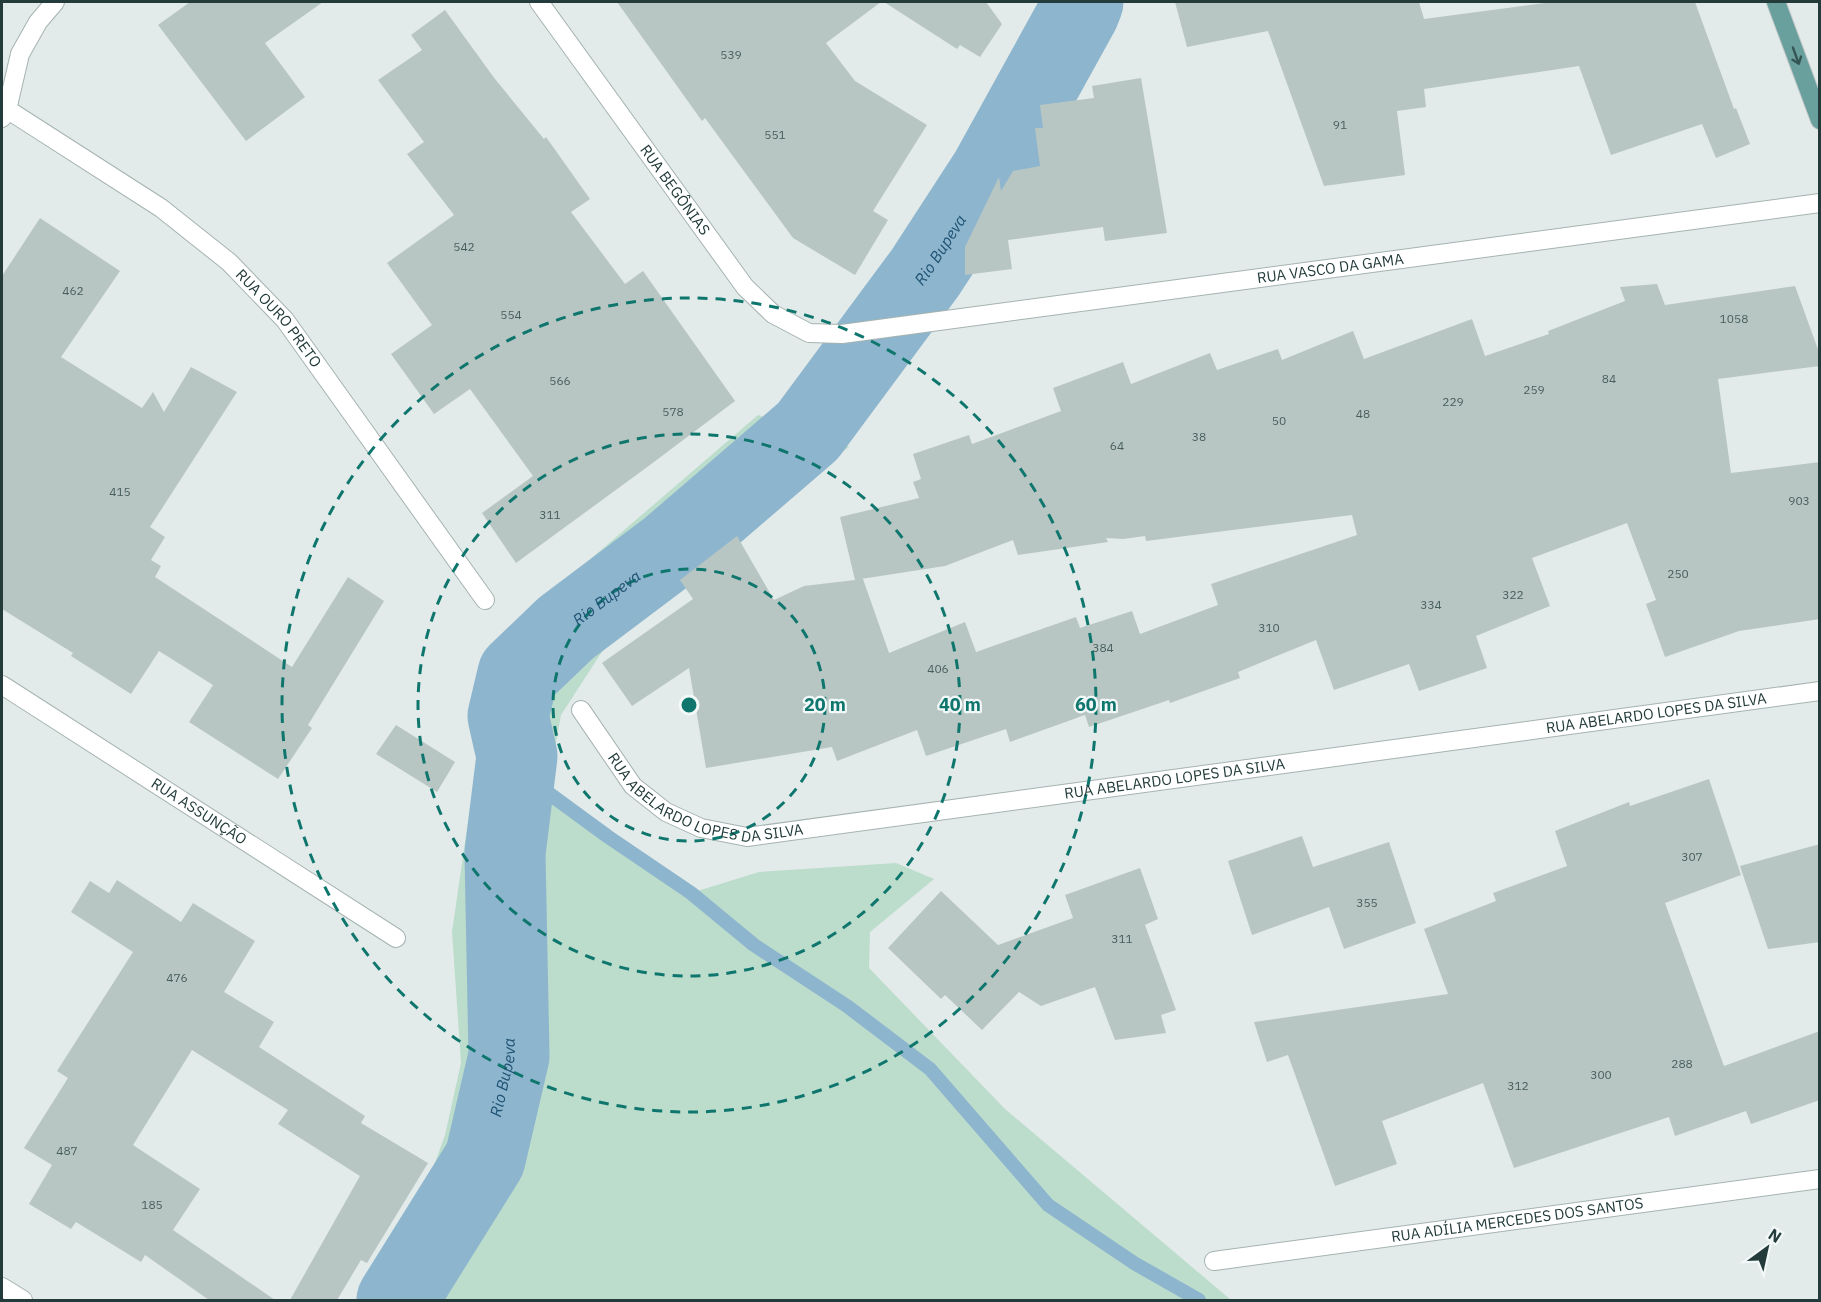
<svg xmlns="http://www.w3.org/2000/svg" width="1821" height="1302" font-family="'IBM Plex Sans',sans-serif">
  <rect width="100%" height="100%" fill="#e2ebe9"/>
  <path fill="#bcdccc" d="M 758,415 L 849,447 L 627,613 L 561,715 L 547,792 L 607,836 L 691,893 L 759,872 L 896,863 L 934,879 L 870,932 L 869,968 L 1005,1109 L 1231,1300 L 366,1300 L 407,1241 L 445,1135 L 461,1063 L 452,932 L 494,642 Z"/>
  <g fill="none" stroke-linecap="round" stroke-linejoin="round">
    <path stroke="#8db5ce" stroke-width="14" d="M 517,756 L 547,792 L 607,836 L 691,893 L 754,945 L 847,1006 L 930,1069 L 1048,1205 L 1134,1263 L 1199,1300"/>
    <path stroke="#8db5ce" stroke-width="81" id="s1" d="M 397,1300 L 485,1159 L 509,1056 L 505,853 L 517,756 L 508,716 L 518,674 L 566,628 L 671,549 L 808,431 L 925,273 L 990,173 L 1079,12 L 1083,2"/>
  </g>
  <path fill="#b8c6c3" fill-rule="evenodd" d="M 190,2 L 323,2 L 265,43 L 305,97 L 246,141 L 158,25 Z
    M 617,2 L 881,2 L 826,43 L 855,81 L 927,125 L 873,211 L 888,220 L 855,275 L 793,238 L 705,118 L 702,121 Z
    M 884,2 L 986,2 L 1002,24 L 980,57 L 960,45 L 957,49 Z
    M 1175,2 L 1419,2 L 1424,19 L 1552,2 L 1695,2 L 1734,109 L 1736,108 L 1750,144 L 1716,158 L 1702,124 L 1611,155 L 1579,66 L 1424,89 L 1426,107 L 1397,111 L 1405,175 L 1324,186 L 1268,31 L 1187,47 Z
    M 445,10 L 495,79 L 544,139 L 546,137 L 590,199 L 571,212 L 625,284 L 643,271 L 735,401 L 650,465 L 516,563 L 482,513 L 533,476 L 470,389 L 434,414 L 391,354 L 432,325 L 387,263 L 454,215 L 407,154 L 424,142 L 378,80 L 422,50 L 411,35 Z
    M 1141,78 L 1167,233 L 1105,241 L 1103,227 L 1008,240 L 1012,269 L 965,275 L 965,247 L 999,177 L 1001,191 L 1013,171 L 1040,166 L 1035,128 L 1043,128 L 1040,105 L 1094,98 L 1092,86 Z
    M 40,218 L 120,271 L 61,357 L 142,408 L 153,392 L 164,412 L 191,367 L 237,392 L 150,527 L 165,537 L 151,560 L 161,566 L 155,577 L 292,667 L 348,577 L 384,601 L 308,725 L 312,728 L 278,779 L 189,722 L 213,685 L 159,651 L 131,694 L 71,656 L 73,653 L 2,609 L 2,276 Z
    M 1657,284 L 1665,305 L 1795,286 L 1820,355 L 1820,366 L 1718,379 L 1731,473 L 1820,462 L 1820,619 L 1739,631 L 1665,657 L 1646,604 L 1656,600 L 1627,523 L 1532,558 L 1550,606 L 1476,636 L 1487,668 L 1419,691 L 1409,664 L 1334,690 L 1316,640 L 1238,672 L 1240,678 L 1170,703 L 1169,700 L 1089,727 L 1085,715 L 1010,742 L 1006,729 L 926,756 L 917,730 L 837,761 L 832,747 L 706,768 L 689,668 L 632,706 L 602,663 L 693,599 L 680,580 L 737,536 L 774,600 L 804,586 L 855,580 L 840,517 L 919,498 L 913,482 L 921,479 L 913,454 L 969,435 L 972,444 L 1061,411 L 1053,388 L 1123,362 L 1131,384 L 1210,353 L 1217,370 L 1278,349 L 1282,360 L 1353,331 L 1364,359 L 1472,319 L 1485,356 L 1549,334 L 1548,331 L 1625,301 L 1620,287 ZM 1352,515 L 1357,535 L 1211,584 L 1218,605 L 1140,634 L 1132,611 L 1080,628 L 1076,617 L 976,652 L 965,622 L 889,653 L 863,579 L 861,579 L 945,566 L 1013,540 L 1018,555 L 1108,542 L 1106,538 L 1123,539 L 1145,536 L 1146,541 Z
    M 396,725 L 455,762 L 437,792 L 376,754 Z
    M 1709,779 L 1741,875 L 1665,903 L 1724,1066 L 1820,1031 L 1820,1100 L 1751,1124 L 1746,1111 L 1675,1136 L 1669,1117 L 1514,1168 L 1483,1083 L 1382,1121 L 1397,1164 L 1335,1186 L 1288,1055 L 1267,1062 L 1254,1022 L 1448,994 L 1424,929 L 1496,901 L 1493,893 L 1567,866 L 1555,831 L 1629,802 L 1630,806 Z
    M 1302,836 L 1313,867 L 1389,842 L 1416,923 L 1344,949 L 1329,907 L 1252,935 L 1228,861 Z
    M 1820,844 L 1820,942 L 1768,949 L 1740,866 Z
    M 1140,868 L 1158,919 L 1145,925 L 1176,1010 L 1161,1015 L 1166,1033 L 1115,1040 L 1095,987 L 1041,1006 L 1019,992 L 982,1030 L 945,995 L 941,999 L 888,948 L 941,891 L 998,945 L 1073,918 L 1065,895 Z
    M 117,880 L 181,922 L 193,903 L 255,941 L 224,992 L 274,1022 L 259,1047 L 365,1116 L 361,1123 L 428,1163 L 367,1263 L 361,1260 L 337,1300 L 290,1300 L 360,1176 L 278,1124 L 288,1110 L 192,1050 L 133,1145 L 200,1189 L 173,1230 L 275,1300 L 209,1300 L 145,1255 L 141,1262 L 76,1222 L 71,1229 L 29,1204 L 52,1165 L 24,1148 L 68,1078 L 57,1071 L 133,952 L 71,912 L 90,881 L 109,893 Z"/>
  <g fill="none" stroke-linecap="round" stroke-linejoin="round">
    <defs>
      <g id="minor">
        <path id="s2" d="M 539,2 L 745,287 L 773,314 L 809,333 L 842,334 L 1820,203"/>
        <path id="s3" d="M 2,106 L 161,208 L 229,262 L 285,320 L 485,600"/>
        <path d="M 2,118 L 7,110 L 20,54 L 38,22 L 55,2"/>
        <path id="s4" d="M 2,685 L 396,938"/>
        <path id="s5" d="M 581,710 L 633,786 L 666,812 L 701,828 L 747,837 L 1820,691"/>
        <path id="s6" d="M 1214,1261 L 1820,1179"/>
        <path d="M 2,1287 L 23,1300"/>
      </g>
      <path id="major" d="M 1776,2 L 1820,120"/>
    </defs>
    <use href="#minor" stroke="#a5b3b1" stroke-width="20"/>
    <use href="#major" stroke="#c1c8c8" stroke-width="20"/>
    <use href="#minor" stroke="#fff" stroke-width="18"/>
    <use href="#major" stroke="#699f9d" stroke-width="18"/>
  </g>
  <defs><path id="oneway-shaft" d="M-6 0H5M1.5-3L5.5 0L1.5 3" fill="none" stroke-width="1.6" stroke-linecap="round" stroke-linejoin="round" transform="scale(1.5)"/></defs>
  <use stroke="#345554" href="#oneway-shaft" transform="translate(1796 56) rotate(70)"/>
  <g fill="none" stroke="#0f766e" stroke-width="3" stroke-dasharray="10 8">
    <circle cx="689" cy="705" r="136"/>
    <circle cx="689" cy="705" r="271"/>
    <circle cx="689" cy="705" r="407"/>
  </g>
  <g text-anchor="middle" stroke-width="4.5" stroke-linejoin="round" paint-order="stroke">
    <g font-size="12" fill="#485e5d">
      <text x="731" y="59">539</text>
      <text x="1340" y="129">91</text>
      <text x="775" y="139">551</text>
      <text x="464" y="251">542</text>
      <text x="73" y="295">462</text>
      <text x="511" y="319">554</text>
      <text x="1734" y="323">1058</text>
      <text x="1609" y="383">84</text>
      <text x="560" y="385">566</text>
      <text x="1534" y="394">259</text>
      <text x="1453" y="406">229</text>
      <text x="673" y="416">578</text>
      <text x="1363" y="418">48</text>
      <text x="1279" y="425">50</text>
      <text x="1199" y="441">38</text>
      <text x="1117" y="450">64</text>
      <text x="120" y="496">415</text>
      <text x="1799" y="505">903</text>
      <text x="550" y="519">311</text>
      <text x="1678" y="578">250</text>
      <text x="1513" y="599">322</text>
      <text x="1431" y="609">334</text>
      <text x="1269" y="632">310</text>
      <text x="1103" y="652">384</text>
      <text x="938" y="673">406</text>
      <text x="1692" y="861">307</text>
      <text x="1367" y="907">355</text>
      <text x="1122" y="943">311</text>
      <text x="177" y="982">476</text>
      <text x="1682" y="1068">288</text>
      <text x="1601" y="1079">300</text>
      <text x="1518" y="1090">312</text>
      <text x="67" y="1155">487</text>
      <text x="152" y="1209">185</text>
    </g>
    <g font-size="15" fill="#233c3b" stroke="#f2f8f7">
      <text dy="5" stroke="none"><textPath href="#s2" startOffset="232">RUA BEGÔNIAS</textPath></text>
      <text dy="5" stroke="none"><textPath href="#s2" startOffset="957">RUA VASCO DA GAMA</textPath></text>
      <text dy="5" stroke="none"><textPath href="#s3" startOffset="351">RUA OURO PRETO</textPath></text>
      <text dy="5" stroke="none"><textPath href="#s5" startOffset="1137">RUA ABELARDO LOPES DA SILVA</textPath></text>
      <text dy="5" stroke="none"><textPath href="#s5" startOffset="651">RUA ABELARDO LOPES DA SILVA</textPath></text>
      <text dy="5" stroke="none"><textPath href="#s5" startOffset="165">RUA ABELARDO LOPES DA SILVA</textPath></text>
      <text dy="5" stroke="none"><textPath href="#s4" startOffset="234">RUA ASSUNÇÃO</textPath></text>
      <text dy="5" stroke="none"><textPath href="#s6" startOffset="306">RUA ADÍLIA MERCEDES DOS SANTOS</textPath></text>
    </g>
    <g font-size="16" font-style="italic" fill="#205374" stroke="#f2f8f7">
      <text dy="6" stroke="none"><textPath href="#s1" startOffset="1260">Rio Bupeva</textPath></text>
      <text dy="6" stroke="none"><textPath href="#s1" startOffset="774">Rio Bupeva</textPath></text>
      <text dy="6" stroke="none"><textPath href="#s1" startOffset="250">Rio Bupeva</textPath></text>
    </g>
  </g>
  <circle cx="689" cy="705" r="9" fill="#0f766e" stroke="#f2f8f7" stroke-width="3"/>
  <g font-size="18" text-anchor="middle" font-weight="bold" fill="#0f766e" stroke="#f2f8f7" stroke-width="4.5" stroke-linejoin="round" paint-order="stroke">
    <text x="825" y="711">20 m</text>
    <text x="960" y="711">40 m</text>
    <text x="1096" y="711">60 m</text>
  </g>
  <rect width="1821" height="1302" fill="none" stroke="#233c3b" stroke-width="6"/>
  <g transform="translate(1767 1248) rotate(33)" stroke="#f2f8f7" stroke-width="4.5" paint-order="stroke">
  <path d="M0-4.5L10 22L0 15L-10 22Z" fill="#233c3b"/>
  <text y="-9" font-size="16" font-weight="bold" text-anchor="middle" fill="#233c3b">N</text>
  </g>
</svg>
